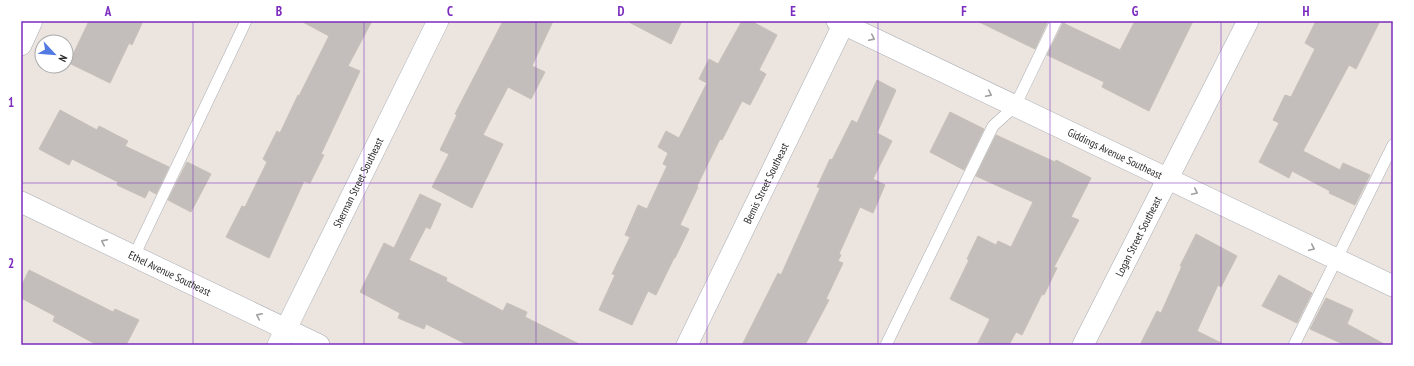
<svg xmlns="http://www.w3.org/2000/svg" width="1414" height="366" font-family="'PT Sans Narrow',sans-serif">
  <rect width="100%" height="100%" fill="#ebe4df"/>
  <path fill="#c3bebb" stroke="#c6c0b8" d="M 89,21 L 143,21 L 132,45 L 129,43 L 110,83 L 69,63 Z
    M 301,21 L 372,21 L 348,66 L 360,71 L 321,154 L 324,155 L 310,183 L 304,181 L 269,258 L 226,237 L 242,206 L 245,207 L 267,162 L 263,159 L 277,131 L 280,133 L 298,95 L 299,96 L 329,36 Z
    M 503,21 L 553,21 L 532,66 L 545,72 L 531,99 L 508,87 L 483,135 L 503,144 L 472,208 L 432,187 L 449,154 L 440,150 L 457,115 L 455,114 Z
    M 627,21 L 682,21 L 671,44 Z
    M 742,21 L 751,21 L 777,35 L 759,70 L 766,74 L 750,105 L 742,101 L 722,140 L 720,139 L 697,186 L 698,187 L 680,225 L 689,229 L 675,258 L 674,258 L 656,295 L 648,291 L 632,325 L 599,310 L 615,275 L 612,274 L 630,237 L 625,235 L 638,205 L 647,209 L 667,166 L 663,164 L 668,153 L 658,147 L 666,131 L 679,138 L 707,83 L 699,79 L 709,59 L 718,64 Z
    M 977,21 L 1048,21 L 1035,49 Z
    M 1135,21 L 1193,21 L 1149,111 L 1102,87 L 1104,82 L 1047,55 L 1063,23 L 1120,50 Z
    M 1316,21 L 1380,21 L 1356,69 L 1349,65 L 1303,151 L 1340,170 L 1343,163 L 1370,175 L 1355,205 L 1329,193 L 1330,191 L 1292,171 L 1289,178 L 1259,162 L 1279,123 L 1273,120 L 1285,95 L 1291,97 L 1315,49 L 1305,43 Z
    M 877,80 L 896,90 L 877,133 L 892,141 L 873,179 L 885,185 L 873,213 L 860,207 L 839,254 L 841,255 L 838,261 L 843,263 L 826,299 L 829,300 L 805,345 L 742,345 L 778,273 L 781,275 L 820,188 L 817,187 L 830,159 L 832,160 L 852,120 L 857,123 Z
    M 60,110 L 97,130 L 99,126 L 128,141 L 125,146 L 169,167 L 156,194 L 149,190 L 145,198 L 117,185 L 118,182 L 72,159 L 69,165 L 39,149 Z
    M 950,112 L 984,129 L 964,170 L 930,152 Z
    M 996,135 L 1055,162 L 1056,160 L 1091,178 L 1071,217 L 1079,220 L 1054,267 L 1057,268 L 1044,295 L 1042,294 L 1022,335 L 1016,332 L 1009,345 L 977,345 L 990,319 L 950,299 L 969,260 L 967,259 L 978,236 L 996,245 L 998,241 L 1011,247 L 1033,202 L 976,176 Z
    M 187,162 L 211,174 L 191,212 L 168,200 Z
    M 420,194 L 441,204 L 430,229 L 426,227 L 409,260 L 447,278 L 446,281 L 503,311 L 507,303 L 527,312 L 525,317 L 581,345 L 468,345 L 426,324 L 424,329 L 398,318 L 400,313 L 360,292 L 384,243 L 394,248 Z
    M 1196,234 L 1237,256 L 1221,287 L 1218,285 L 1197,331 L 1225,345 L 1140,345 L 1157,311 L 1161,313 L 1182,266 L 1180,266 Z
    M 29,270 L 113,312 L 115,309 L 139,320 L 126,345 L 97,345 L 53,321 L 55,316 L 21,298 L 21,287 Z
    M 1279,275 L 1312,293 L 1297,323 L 1262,306 Z
    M 1326,298 L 1353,310 L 1347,324 L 1386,345 L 1345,345 L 1310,329 Z"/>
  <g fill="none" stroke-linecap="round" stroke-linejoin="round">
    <defs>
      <path id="lane" d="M 134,256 L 246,21
        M 886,345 L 993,126 L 1015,106 L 1056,21
        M 1294,345 L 1393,145"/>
      <g id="street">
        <path id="s1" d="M 837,21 L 1393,286"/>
        <path d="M 21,45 L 32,21"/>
        <path id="s2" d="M 21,202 L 319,345"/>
        <path id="s3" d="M 278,345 L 438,21"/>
        <path id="s4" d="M 687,345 L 845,21"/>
        <path id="s5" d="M 1083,345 L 1248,21"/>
      </g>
    </defs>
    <use href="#lane" stroke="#abaeb5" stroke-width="12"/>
    <use href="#street" stroke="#abaeb5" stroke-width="22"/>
    <use href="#lane" stroke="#fff" stroke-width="11"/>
    <use href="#street" stroke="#fff" stroke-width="21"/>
  </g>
  <defs><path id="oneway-chevron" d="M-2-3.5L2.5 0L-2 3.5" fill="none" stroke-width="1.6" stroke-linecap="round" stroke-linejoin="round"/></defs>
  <g stroke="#a0a0a0">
    <use href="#oneway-chevron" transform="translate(872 38) rotate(26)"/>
    <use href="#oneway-chevron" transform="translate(989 94) rotate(26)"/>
    <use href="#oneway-chevron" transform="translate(1195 192) rotate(25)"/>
    <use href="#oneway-chevron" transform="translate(104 242) rotate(-154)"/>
    <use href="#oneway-chevron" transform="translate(1312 248) rotate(25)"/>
    <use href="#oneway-chevron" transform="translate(259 316) rotate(-154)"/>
  </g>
  <path fill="none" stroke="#7b2cbf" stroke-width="1" stroke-opacity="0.55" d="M 193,21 L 193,345M 364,21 L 364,345M 536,21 L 536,345M 707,21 L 707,345M 878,21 L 878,345M 1050,21 L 1050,345M 1221,21 L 1221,345M 21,183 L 1393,183"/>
  <g text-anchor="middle" stroke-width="4" stroke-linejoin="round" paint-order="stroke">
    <g font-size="11" fill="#2b2b2b" stroke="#fff">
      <text dy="4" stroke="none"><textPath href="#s1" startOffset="308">Giddings Avenue Southeast</textPath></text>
      <text dy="4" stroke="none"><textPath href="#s3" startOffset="181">Sherman Street Southeast</textPath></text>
      <text dy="4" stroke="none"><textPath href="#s4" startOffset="180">Bemis Street Southeast</textPath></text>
      <text dy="4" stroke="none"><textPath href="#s5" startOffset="122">Logan Street Southeast</textPath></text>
      <text dy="4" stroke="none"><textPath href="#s2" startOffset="165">Ethel Avenue Southeast</textPath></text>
    </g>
  </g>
  <rect width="1414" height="366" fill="none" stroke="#ffffff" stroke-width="44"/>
  <g transform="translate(54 54) rotate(116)"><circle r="19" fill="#ffffff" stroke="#aaaaaa"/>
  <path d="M0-3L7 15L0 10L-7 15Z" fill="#537ae3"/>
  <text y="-6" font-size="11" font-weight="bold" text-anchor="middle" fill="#2b2b2b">N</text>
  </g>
  <rect x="22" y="22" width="1370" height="322" fill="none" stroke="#7b2cbf" stroke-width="1.5"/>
  <g font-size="13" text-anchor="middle" font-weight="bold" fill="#7b2cbf">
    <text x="108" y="16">A</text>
    <text x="279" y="16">B</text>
    <text x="450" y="16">C</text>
    <text x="621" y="16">D</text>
    <text x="793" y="16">E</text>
    <text x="964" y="16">F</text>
    <text x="1135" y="16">G</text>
    <text x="1306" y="16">H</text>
    <text x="11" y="107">1</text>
    <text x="11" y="268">2</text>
  </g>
</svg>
